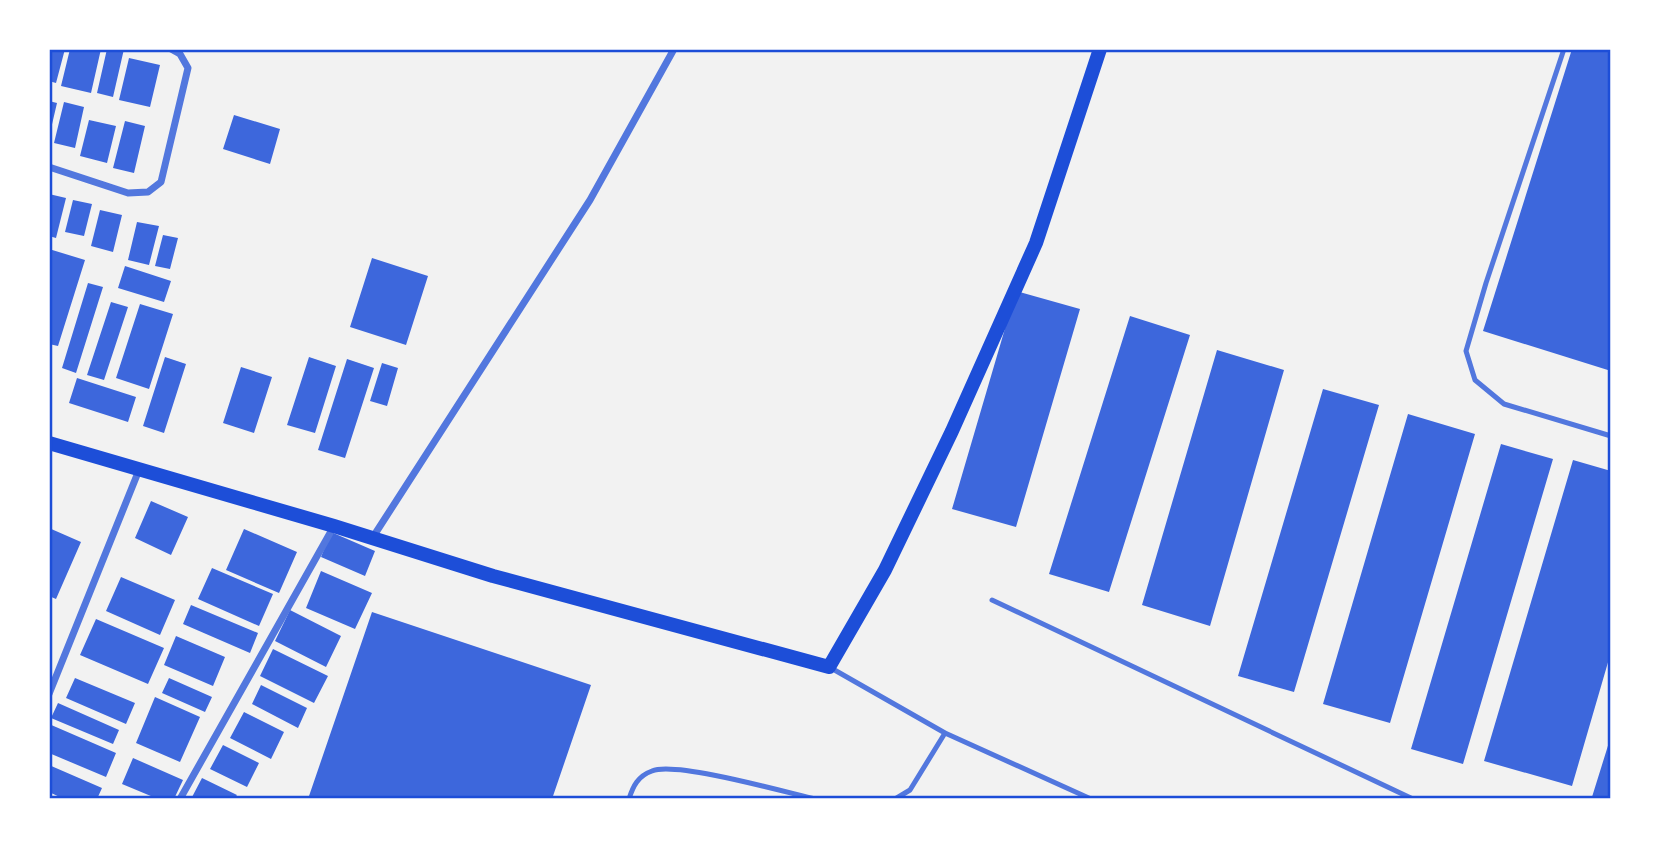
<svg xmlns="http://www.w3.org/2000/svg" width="1660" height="848" font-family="'Fira Sans Condensed',sans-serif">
  <rect width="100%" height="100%" fill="#f2f2f2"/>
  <path fill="#3d67dc" d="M 49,49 L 65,49 L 56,83 L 49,81 Z
    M 70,49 L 101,49 L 91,93 L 61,86 Z
    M 107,49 L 124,49 L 113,97 L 97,93 Z
    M 1572,49 L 1611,49 L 1611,371 L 1483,331 Z
    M 129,58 L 160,65 L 150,107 L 119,100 Z
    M 49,101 L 57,103 L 50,133 L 49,132 Z
    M 64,102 L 84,107 L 75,148 L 54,143 Z
    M 234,115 L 280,129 L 270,164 L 223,149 Z
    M 89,120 L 116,126 L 107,163 L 80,156 Z
    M 125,121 L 145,126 L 134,173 L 113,168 Z
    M 49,194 L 66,198 L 56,238 L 49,236 Z
    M 73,200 L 92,204 L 84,236 L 65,232 Z
    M 100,210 L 122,215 L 113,252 L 91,246 Z
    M 137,222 L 159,226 L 149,265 L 128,260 Z
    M 163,235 L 178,238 L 170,269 L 155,266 Z
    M 49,249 L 85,260 L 58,346 L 49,344 Z
    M 372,258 L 428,276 L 406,345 L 350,327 Z
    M 125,266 L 171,281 L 164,302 L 118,288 Z
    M 88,283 L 103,287 L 76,373 L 62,368 Z
    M 1016,291 L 1080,309 L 1016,527 L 952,509 Z
    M 111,302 L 128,307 L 104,380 L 87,375 Z
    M 140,304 L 173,314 L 149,389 L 116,378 Z
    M 1130,316 L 1190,335 L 1109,592 L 1049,574 Z
    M 1217,350 L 1284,370 L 1210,626 L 1142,605 Z
    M 165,357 L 186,364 L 164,433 L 143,426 Z
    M 309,357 L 336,366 L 315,433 L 287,425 Z
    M 347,359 L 374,368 L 345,458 L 318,450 Z
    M 382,363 L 398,368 L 387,406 L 370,401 Z
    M 241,367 L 272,377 L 254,433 L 223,423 Z
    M 77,378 L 136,397 L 128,422 L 69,403 Z
    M 1323,389 L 1379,405 L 1294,692 L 1238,676 Z
    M 1408,414 L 1475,434 L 1390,723 L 1323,704 Z
    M 1501,444 L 1553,459 L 1463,764 L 1411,749 Z
    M 1573,460 L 1611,471 L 1611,652 L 1572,786 L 1484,761 Z
    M 151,501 L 188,517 L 171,555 L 135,538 Z
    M 49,528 L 81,542 L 56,599 L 49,596 Z
    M 244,529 L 297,552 L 279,593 L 226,570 Z
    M 331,532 L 375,551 L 365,576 L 321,557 Z
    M 212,568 L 273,594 L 259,626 L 198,599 Z
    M 321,571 L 372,593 L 355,629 L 306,608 Z
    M 121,577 L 175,600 L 160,635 L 106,611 Z
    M 191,605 L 258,633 L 250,653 L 183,624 Z
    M 290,610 L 341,636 L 326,667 L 275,641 Z
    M 372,612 L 591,685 L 552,799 L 308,799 Z
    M 96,619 L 164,648 L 148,684 L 80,655 Z
    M 176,636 L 225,657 L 213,686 L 164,665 Z
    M 273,649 L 328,676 L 314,703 L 260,676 Z
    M 75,678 L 135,703 L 126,724 L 66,698 Z
    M 169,678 L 212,697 L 205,712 L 162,693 Z
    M 261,685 L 307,708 L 298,728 L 252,704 Z
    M 155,697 L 200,717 L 180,762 L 136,743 Z
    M 58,703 L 119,730 L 113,744 L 51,718 Z
    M 244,712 L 284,732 L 271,759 L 230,738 Z
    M 49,724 L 116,753 L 106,777 L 49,753 Z
    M 1611,736 L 1611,799 L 1599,799 L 1592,797 Z
    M 223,745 L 259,763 L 247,787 L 210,769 Z
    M 133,758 L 183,780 L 174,799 L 158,799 L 122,784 Z
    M 49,765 L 102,788 L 97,799 L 64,799 L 49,792 Z
    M 202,778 L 237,795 L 234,799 L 191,799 Z"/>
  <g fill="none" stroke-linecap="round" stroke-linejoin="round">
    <path stroke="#5277de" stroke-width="5" d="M 1564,49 L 1486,283 L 1466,351 L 1475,380 L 1504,404 L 1611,436
      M 992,600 L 1413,799
      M 831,668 L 945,733 L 1091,799
      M 629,799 C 633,786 638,776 652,771 C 675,761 785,792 815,799
      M 895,799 L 910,790 L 945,733"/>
    <path stroke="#5277de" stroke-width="7" d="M 49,167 L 128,193 L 148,192 L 161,182 L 188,68 L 180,54 L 171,49
      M 373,537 L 590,200 L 674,49
      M 49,694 L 139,470
      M 180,799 L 334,526"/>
    <path stroke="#1d4ed8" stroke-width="14" d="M 49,443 L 334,526 L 493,576 L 829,667 L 885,570 L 952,431 L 1036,243 L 1100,49"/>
  </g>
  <rect width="1660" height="848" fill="none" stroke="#ffffff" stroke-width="102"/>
  <rect x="51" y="51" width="1558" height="746" fill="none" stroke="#1d4ed8" stroke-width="2.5"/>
</svg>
